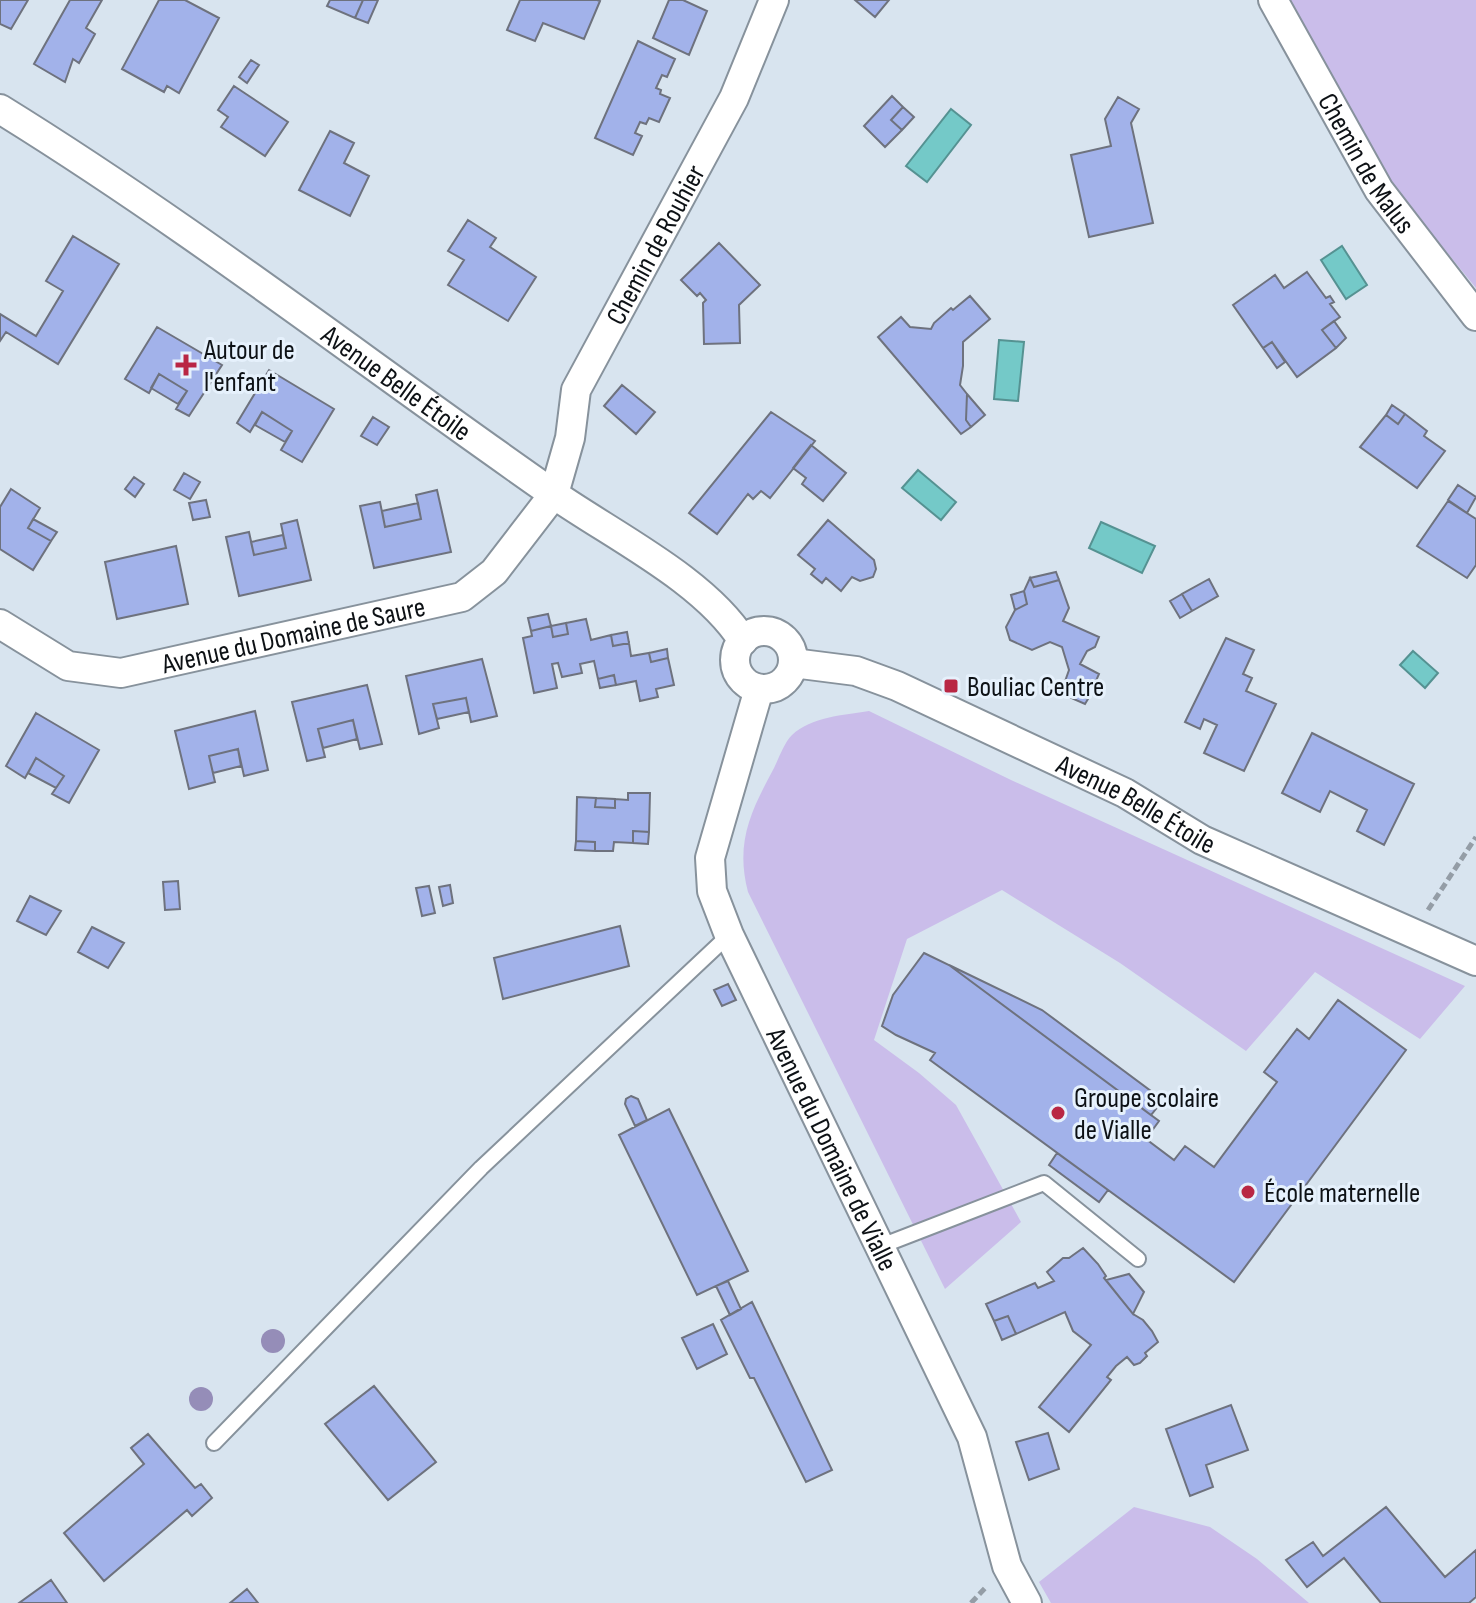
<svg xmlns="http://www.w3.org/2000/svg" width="1476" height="1603" font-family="'Sofia Sans Condensed',sans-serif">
  <rect width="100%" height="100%" fill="#d8e4ef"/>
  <path fill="#cabdea" d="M 1286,0 L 1476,0 L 1476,288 L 1391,184 Z
    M 869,711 L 1011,780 L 1465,986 L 1420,1039 L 1315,972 L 1246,1051 L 1120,963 L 1002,890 L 907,939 L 874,1040 L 919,1073 L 956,1105 L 1021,1222 L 945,1289 L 748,892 C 735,842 751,811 774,768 C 779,758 784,743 792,735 C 811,717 844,715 869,711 Z
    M 1134,1507 L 1210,1527 L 1257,1559 L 1309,1603 L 1051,1603 L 1039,1582 Z"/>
  <path fill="#74c9c8" stroke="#559292" stroke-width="2" d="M 951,109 L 971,125 L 927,182 L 906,166 Z
    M 1342,246 L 1367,285 L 1346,299 L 1321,260 Z
    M 999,340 L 1024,342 L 1018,401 L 994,399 Z
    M 918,470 L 956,502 L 941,520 L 902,488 Z
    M 1101,522 L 1155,546 L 1142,573 L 1089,548 Z
    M 1413,651 L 1438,673 L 1425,688 L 1400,665 Z"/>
  <path fill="#a2b2ea" stroke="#6e727e" stroke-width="2" d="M 0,0 L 28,0 L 11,29 L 0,24 Z
    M 70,0 L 102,0 L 86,28 L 95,34 L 79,63 L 73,59 L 65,82 L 34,64 Z
    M 159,0 L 185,0 L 219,18 L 179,93 L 167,86 L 164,92 L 122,69 Z
    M 330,0 L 363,0 L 355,18 L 327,6 Z
    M 363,0 L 378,0 L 368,23 L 355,18 Z
    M 520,0 L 597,0 L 600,1 L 584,39 L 543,23 L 535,41 L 507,30 Z
    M 669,0 L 683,0 L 707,11 L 689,55 L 653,38 Z
    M 855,0 L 889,0 L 875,17 Z
    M 638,41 L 675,59 L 667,77 L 662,75 L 656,88 L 661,90 L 660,94 L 670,98 L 659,122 L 649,118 L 646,124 L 640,122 L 635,133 L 642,136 L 633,155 L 595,138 Z
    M 251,60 L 259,65 L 247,83 L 239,77 Z
    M 234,86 L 288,122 L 265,156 L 221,127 L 228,117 L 218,110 Z
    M 892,96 L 903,107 L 891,120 L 902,130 L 885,147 L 864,126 Z
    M 1118,97 L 1139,109 L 1131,123 L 1153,223 L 1089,237 L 1071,155 L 1111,146 L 1105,119 Z
    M 903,107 L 914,117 L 902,130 L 891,120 Z
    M 330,131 L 354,143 L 344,163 L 369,176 L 350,216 L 299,190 Z
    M 468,220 L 496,238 L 490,247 L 536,277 L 508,321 L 448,285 L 464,260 L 448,251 Z
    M 73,236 L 119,264 L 58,364 L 6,332 L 0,341 L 0,314 L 36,336 L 63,291 L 46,281 Z
    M 719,243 L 760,285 L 739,305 L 740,343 L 704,344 L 703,303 L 706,300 L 700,293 L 697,296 L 681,280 Z
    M 1307,272 L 1326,298 L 1330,296 L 1334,302 L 1330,304 L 1340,317 L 1322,330 L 1336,348 L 1297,377 L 1272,342 L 1263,348 L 1233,305 L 1275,275 L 1284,288 Z
    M 970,296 L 990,319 L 963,342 L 963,366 L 960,385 L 967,394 L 966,420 L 971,427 L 961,434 L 878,337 L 901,317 L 910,327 L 931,329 L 934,323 L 951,308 L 953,310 Z
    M 1334,321 L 1346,338 L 1336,348 L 1322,330 Z
    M 157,327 L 222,365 L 189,416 L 176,409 L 187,391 L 159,374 L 149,393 L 125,379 Z
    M 1272,342 L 1285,362 L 1277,368 L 1263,348 Z
    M 269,370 L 334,409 L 302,462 L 281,450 L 292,431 L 262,412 L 250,432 L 237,423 Z
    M 159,374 L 187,391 L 178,404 L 151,388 Z
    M 622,385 L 655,412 L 636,434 L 604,406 Z
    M 967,394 L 985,415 L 971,427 L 966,420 Z
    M 1392,405 L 1405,414 L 1398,424 L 1386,415 Z
    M 262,412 L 292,431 L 285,442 L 255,425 Z
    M 771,412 L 815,441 L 770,498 L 761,491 L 753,499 L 748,494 L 717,534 L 689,513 Z
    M 1405,414 L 1427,431 L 1424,436 L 1445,451 L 1417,488 L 1360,447 L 1386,415 L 1398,424 Z
    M 373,417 L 389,427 L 377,445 L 361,436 Z
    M 811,445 L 846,473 L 823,501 L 802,484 L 806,478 L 793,468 Z
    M 184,473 L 200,482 L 190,499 L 174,490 Z
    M 134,477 L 144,484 L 135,497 L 125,489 Z
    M 1458,485 L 1476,497 L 1467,513 L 1448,500 Z
    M 11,489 L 40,508 L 28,528 L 51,541 L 33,570 L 0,549 L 0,507 Z
    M 437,490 L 451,552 L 374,568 L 360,506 L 380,502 L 385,527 L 421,519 L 416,495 Z
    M 206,500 L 210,517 L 193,520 L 189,503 Z
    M 1448,501 L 1476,519 L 1476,565 L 1467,578 L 1417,546 Z
    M 418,503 L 421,519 L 385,527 L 382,511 Z
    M 33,519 L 57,532 L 51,541 L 28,528 Z
    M 297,520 L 311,580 L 239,596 L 226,537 L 249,532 L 254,555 L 286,548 L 281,524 Z
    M 828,520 L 874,560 L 876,569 L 873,577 L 860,581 L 852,577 L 841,591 L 826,578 L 822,583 L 811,574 L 815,569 L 798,555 Z
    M 283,535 L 286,548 L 254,555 L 251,542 Z
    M 176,546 L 188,604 L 117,619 L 105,562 Z
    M 1056,572 L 1059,580 L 1034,587 L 1030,578 Z
    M 1030,578 L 1034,587 L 1059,580 L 1069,608 L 1063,621 L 1099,637 L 1095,647 L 1087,651 L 1080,664 L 1099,674 L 1088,699 L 1063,687 L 1069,670 L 1062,647 L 1050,642 L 1032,650 L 1010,640 L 1006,627 L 1015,610 L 1027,604 L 1024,591 Z
    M 1209,579 L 1218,596 L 1192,611 L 1182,594 Z
    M 1024,591 L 1027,604 L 1015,610 L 1011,595 Z
    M 1182,594 L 1192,611 L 1180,618 L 1170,601 Z
    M 548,614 L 551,626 L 531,631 L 528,618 Z
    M 586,619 L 591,640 L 611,635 L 613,646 L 629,643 L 631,656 L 649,653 L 651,662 L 668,658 L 674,685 L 656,689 L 658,697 L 640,701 L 636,681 L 616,685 L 614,675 L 598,679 L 594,661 L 580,664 L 582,673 L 562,677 L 558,663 L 552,664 L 557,688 L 534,693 L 523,638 L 532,636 L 531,631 L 551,626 L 553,637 L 568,634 L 566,623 Z
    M 566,623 L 568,634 L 553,637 L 551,626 Z
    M 627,632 L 629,643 L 613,646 L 611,635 Z
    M 1226,638 L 1254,650 L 1243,674 L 1252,678 L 1246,691 L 1276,704 L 1244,771 L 1204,753 L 1217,725 L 1204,719 L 1200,729 L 1185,722 Z
    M 667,649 L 668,658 L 651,662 L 649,653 Z
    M 482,659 L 497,716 L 471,722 L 466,698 L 433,704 L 439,728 L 419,734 L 406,676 Z
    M 614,675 L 616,685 L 600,688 L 598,679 Z
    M 367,685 L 382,744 L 360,749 L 353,720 L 318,729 L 325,757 L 307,761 L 292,702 Z
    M 1063,687 L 1088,699 L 1085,704 L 1060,693 Z
    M 466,698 L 469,712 L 437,719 L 433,704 Z
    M 255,711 L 268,770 L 244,776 L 238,749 L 209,756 L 215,782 L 189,789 L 175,731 Z
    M 36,713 L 99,750 L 69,803 L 52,794 L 64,776 L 36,758 L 25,778 L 6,766 Z
    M 353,720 L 357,739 L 323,748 L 318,729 Z
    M 1312,733 L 1414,784 L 1384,845 L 1357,831 L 1367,810 L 1330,791 L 1320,812 L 1282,793 Z
    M 238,749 L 241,766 L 213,773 L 209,756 Z
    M 36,758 L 64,776 L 56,788 L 28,773 Z
    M 628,793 L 650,793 L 649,832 L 633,831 L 633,843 L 614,842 L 613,851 L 595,851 L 595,842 L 576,841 L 577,797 L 596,798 L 595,807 L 615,808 L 615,799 L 628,800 Z
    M 596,798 L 615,799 L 615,808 L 595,807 Z
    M 633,831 L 649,832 L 648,844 L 633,843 Z
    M 576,841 L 595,842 L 595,851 L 575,850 Z
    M 178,881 L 180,909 L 165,910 L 163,882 Z
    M 450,885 L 453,903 L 443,906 L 439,887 Z
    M 429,886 L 435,913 L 422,916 L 416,888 Z
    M 30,896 L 61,911 L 46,935 L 17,921 Z
    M 620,926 L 629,966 L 503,999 L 494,958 Z
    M 92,927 L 124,943 L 108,968 L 78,952 Z
    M 924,953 L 949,965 L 1159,1121 L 1146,1139 L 1174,1160 L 1185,1146 L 1214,1167 L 1277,1082 L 1264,1072 L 1297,1029 L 1309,1039 L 1338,1000 L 1406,1050 L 1234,1282 L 930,1060 L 935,1053 L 896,1035 L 882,1026 L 893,995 Z
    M 949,965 L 1042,1010 L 1163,1100 L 1151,1115 Z
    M 728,984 L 736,1000 L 722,1006 L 714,990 Z
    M 631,1096 L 638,1099 L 647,1120 L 635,1126 L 625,1104 L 626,1099 Z
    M 669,1109 L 748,1271 L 697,1295 L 619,1135 Z
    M 1057,1153 L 1108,1190 L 1099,1202 L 1049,1165 Z
    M 1083,1248 L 1098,1264 L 1106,1276 L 1104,1278 L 1133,1314 L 1143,1320 L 1152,1331 L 1158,1342 L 1145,1353 L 1147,1356 L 1140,1363 L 1134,1365 L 1127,1357 L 1116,1366 L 1107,1377 L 1111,1380 L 1069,1432 L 1039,1407 L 1091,1345 L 1073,1331 L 1065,1312 L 1016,1334 L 1008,1316 L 994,1321 L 986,1304 L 1035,1283 L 1038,1288 L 1054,1281 L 1047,1272 L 1063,1258 L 1069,1258 Z
    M 1129,1274 L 1144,1292 L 1133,1314 L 1106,1280 Z
    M 728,1281 L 741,1309 L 730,1315 L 716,1286 Z
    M 752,1302 L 832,1470 L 806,1482 L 754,1378 L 750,1378 L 721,1320 Z
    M 1008,1316 L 1016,1334 L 1002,1340 L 994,1321 Z
    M 713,1324 L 727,1354 L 697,1369 L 682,1338 Z
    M 374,1386 L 436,1462 L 388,1500 L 325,1424 Z
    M 1231,1405 L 1248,1450 L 1206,1465 L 1213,1487 L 1190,1496 L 1166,1429 Z
    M 1048,1433 L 1059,1469 L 1029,1480 L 1016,1442 Z
    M 148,1434 L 195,1488 L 201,1484 L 212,1498 L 192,1516 L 187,1510 L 104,1581 L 64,1533 L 144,1464 L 131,1448 Z
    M 1386,1507 L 1445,1577 L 1476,1550 L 1476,1597 L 1469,1603 L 1381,1603 L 1344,1558 L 1307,1587 L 1286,1560 L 1313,1542 L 1323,1556 Z
    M 51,1580 L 67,1603 L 19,1603 Z
    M 247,1589 L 258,1603 L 230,1603 Z"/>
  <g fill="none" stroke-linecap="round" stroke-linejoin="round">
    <defs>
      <path id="lane" d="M 881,1246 L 1044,1183 L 1138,1259
        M 214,1443 L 481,1168 L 729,935"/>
      <g id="street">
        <path id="s1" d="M 1273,0 L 1379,190 L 1476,316"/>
        <path id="s2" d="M 0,109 C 191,227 368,365 552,493 C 612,535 705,580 743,641"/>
        <path id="s3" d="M 0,624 L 68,666 L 121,673 L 462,597 L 494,572 L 554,494 L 570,438 L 576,390 L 734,98 L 774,0"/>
        <circle cx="764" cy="660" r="29"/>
        <path id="s4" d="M 793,663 L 856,671 L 897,686 L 1125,793 L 1202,840 L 1476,961"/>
        <path id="s5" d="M 759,689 L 710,858 L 712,891 L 729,935 L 972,1437 L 1007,1566 L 1027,1603"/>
      </g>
    </defs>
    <use href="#lane" stroke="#87929c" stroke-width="18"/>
    <use href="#street" stroke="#87929c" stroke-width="32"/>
    <path stroke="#949da6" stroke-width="5" stroke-dasharray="8 4" stroke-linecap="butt" d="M 1428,910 L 1476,837
      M 971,1603 L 987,1586"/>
    <use href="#lane" stroke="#fff" stroke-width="14"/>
    <use href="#street" stroke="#fff" stroke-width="28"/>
  </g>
  <g fill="#958db8">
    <circle cx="273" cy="1341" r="12"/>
    <circle cx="201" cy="1399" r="12"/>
  </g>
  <g fill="#b92744" stroke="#e6f1fc" stroke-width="3">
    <path d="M182 353h8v8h8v8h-8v8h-8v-8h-8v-8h8z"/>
    <rect x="943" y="678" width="16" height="16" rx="4"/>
    <circle cx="1058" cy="1113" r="8"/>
    <circle cx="1248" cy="1192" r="8"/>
  </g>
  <g text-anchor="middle" stroke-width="6" stroke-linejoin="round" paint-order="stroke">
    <g font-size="28" fill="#0d1115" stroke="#e6f1fc">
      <text dy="10" stroke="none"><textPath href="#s1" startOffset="188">Chemin de Malus</textPath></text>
      <text dy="10" stroke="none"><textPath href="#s3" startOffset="894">Chemin de Rouhier</textPath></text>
      <text dy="10" stroke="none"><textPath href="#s2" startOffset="482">Avenue Belle Étoile</textPath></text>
      <text dy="10" stroke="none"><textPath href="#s3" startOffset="310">Avenue du Domaine de Saure</textPath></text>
      <text dy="10" stroke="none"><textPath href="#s4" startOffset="374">Avenue Belle Étoile</textPath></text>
      <text dy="10" stroke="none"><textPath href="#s5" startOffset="494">Avenue du Domaine de Vialle</textPath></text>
    </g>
    <g font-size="28" fill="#0d1115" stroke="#e6f1fc" text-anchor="start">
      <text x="204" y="359">Autour de<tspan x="204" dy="32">l'enfant</tspan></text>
      <text x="967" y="696">Bouliac Centre</text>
      <text x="1074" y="1107">Groupe scolaire<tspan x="1074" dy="32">de Vialle</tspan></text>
      <text x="1264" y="1202">École maternelle</text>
    </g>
  </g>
</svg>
